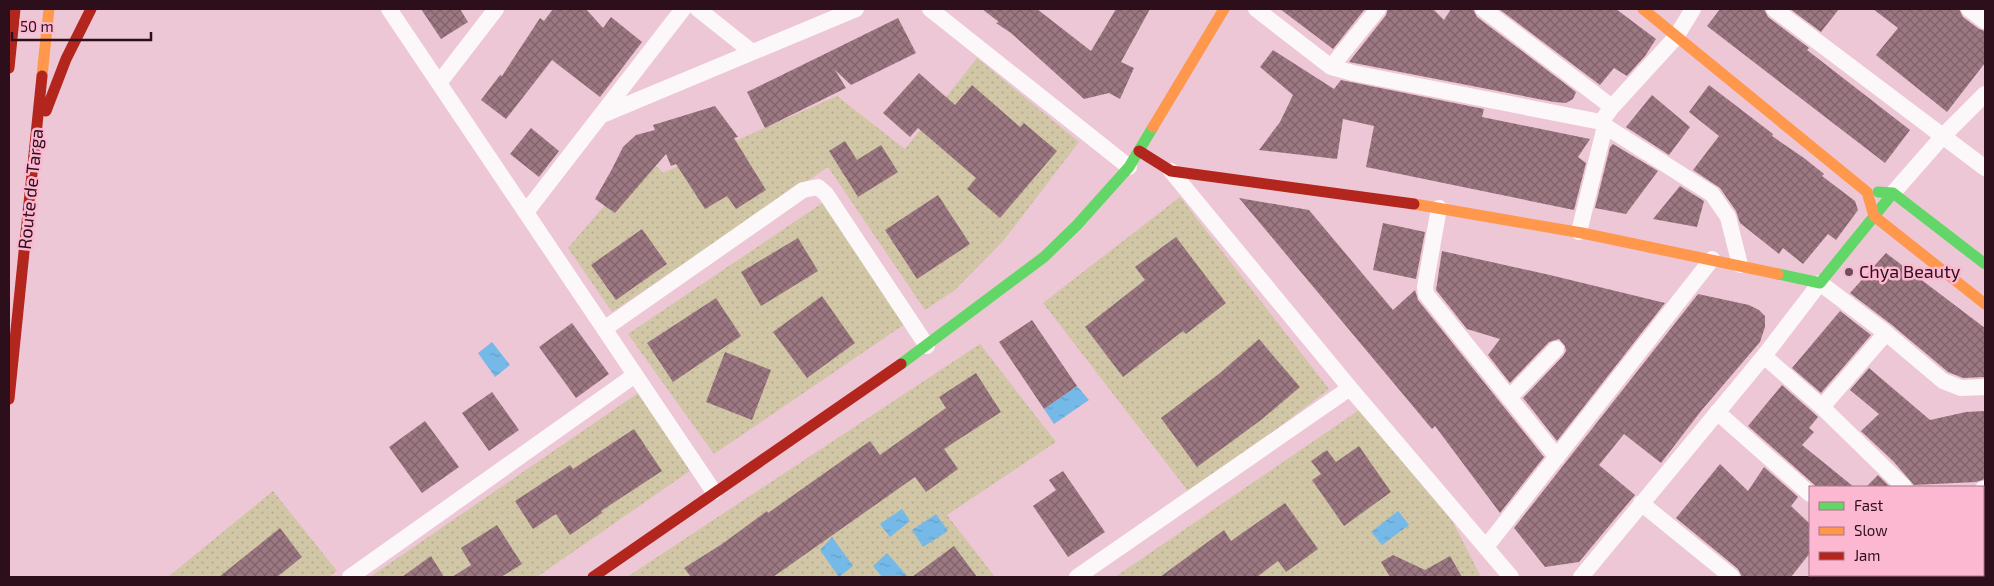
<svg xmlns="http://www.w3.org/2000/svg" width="1994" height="586" font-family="'Exo 2',sans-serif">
  <defs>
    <pattern id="garden-dots" width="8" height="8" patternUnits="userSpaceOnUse" patternTransform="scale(1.25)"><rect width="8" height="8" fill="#d1c6a6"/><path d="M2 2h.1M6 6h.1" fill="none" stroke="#b4a98e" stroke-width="1.8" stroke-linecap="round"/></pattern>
    <pattern id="water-ripples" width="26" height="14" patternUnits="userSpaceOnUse" patternTransform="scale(1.25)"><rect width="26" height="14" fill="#74b9e7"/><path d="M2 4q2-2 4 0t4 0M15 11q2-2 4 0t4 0" fill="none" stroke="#659ec6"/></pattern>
    <pattern id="building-cross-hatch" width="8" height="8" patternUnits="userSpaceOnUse" patternTransform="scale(1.25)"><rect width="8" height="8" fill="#9c7882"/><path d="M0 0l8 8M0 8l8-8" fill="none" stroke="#80616a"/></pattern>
  </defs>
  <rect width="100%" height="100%" fill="#edc7d5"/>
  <path fill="url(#garden-dots)" d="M 977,58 L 1079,142 L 1004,240 L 955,290 L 925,310 L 828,167 L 612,312 L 568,248 L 647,156 L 663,173 L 837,96 L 905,149 Z
    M 1180,197 L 1329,389 L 1191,495 L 1043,303 Z
    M 824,202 L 905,324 L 714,454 L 628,334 Z
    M 980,344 L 1056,442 L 947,515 L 995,577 L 627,577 Z
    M 641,391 L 694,468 L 537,577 L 370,577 Z
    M 1359,410 L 1453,522 L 1481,577 L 1115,577 Z
    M 273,491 L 337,571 L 329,577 L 168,577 Z"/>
  <path fill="url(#water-ripples)" d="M 492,342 L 510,365 L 495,377 L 478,353 Z
    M 1077,386 L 1089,400 L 1054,424 L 1044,409 Z
    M 902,509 L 910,521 L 890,537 L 880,524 Z
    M 1398,511 L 1409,525 L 1382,545 L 1371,532 Z
    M 936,514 L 948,531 L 923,547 L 912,530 Z
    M 832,537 L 853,566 L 839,577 L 820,550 Z
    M 887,553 L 908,577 L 882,577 L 873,566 Z"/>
  <path fill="url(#building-cross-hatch)" d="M 421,9 L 460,9 L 468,22 L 441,39 Z
    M 553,9 L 586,9 L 603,28 L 611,17 L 642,42 L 600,97 L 552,60 L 506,119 L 481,100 L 500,75 L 502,76 L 540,18 L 544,21 Z
    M 982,9 L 1037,9 L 1091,51 L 1116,9 L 1150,9 L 1121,62 L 1134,68 L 1120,99 L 1109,93 L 1084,99 L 1011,33 L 996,23 L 999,22 Z
    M 1280,9 L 1365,9 L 1333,49 Z
    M 1388,9 L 1433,9 L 1444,20 L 1451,9 L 1473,9 L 1477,17 L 1576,92 L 1573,99 L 1566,103 L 1554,102 L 1349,62 L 1386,15 Z
    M 1499,9 L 1616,9 L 1656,39 L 1645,56 L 1627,76 L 1614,68 L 1600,85 Z
    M 1720,9 L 1764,9 L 1768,17 L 1809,48 L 1807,50 L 1910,130 L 1885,163 L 1707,26 Z
    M 1790,9 L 1839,9 L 1821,32 Z
    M 1873,9 L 1959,9 L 1963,17 L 1979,29 L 1985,31 L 1985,63 L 1947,112 L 1876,55 L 1898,28 Z
    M 898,18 L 916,53 L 851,85 L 835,70 L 846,88 L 765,128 L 747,92 Z
    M 1273,50 L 1334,89 L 1341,80 L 1484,109 L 1482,117 L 1590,139 L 1578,157 L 1586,163 L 1574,210 L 1366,167 L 1374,126 L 1343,119 L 1337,159 L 1259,150 L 1280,122 L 1293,95 L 1260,67 Z
    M 919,73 L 955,105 L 972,85 L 1020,127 L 1024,123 L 1057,151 L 1000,218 L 967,189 L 976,178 L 918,128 L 910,137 L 883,113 Z
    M 1709,85 L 1773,134 L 1772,136 L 1804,158 L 1824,174 L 1822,176 L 1855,201 L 1858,210 L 1836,240 L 1828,234 L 1803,264 L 1783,248 L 1779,254 L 1740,223 L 1736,211 L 1720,188 L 1693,170 L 1719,136 L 1689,112 Z
    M 1652,95 L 1690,127 L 1669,155 L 1626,127 Z
    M 715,106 L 738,137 L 734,138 L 766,190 L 736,209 L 727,196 L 705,209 L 676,164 L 671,166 L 666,154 L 615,213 L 595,199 L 612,169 L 623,147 L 636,135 L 655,130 L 653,125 Z
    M 531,128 L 559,151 L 539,177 L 510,154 Z
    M 845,141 L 857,160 L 881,145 L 898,172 L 858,197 L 829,151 Z
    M 1613,144 L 1658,171 L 1626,214 L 1595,208 L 1610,147 Z
    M 1680,186 L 1704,201 L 1697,227 L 1653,219 Z
    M 938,195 L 970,244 L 917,279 L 885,230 Z
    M 1239,198 L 1309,210 L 1393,310 L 1415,290 L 1418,300 L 1544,457 L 1500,513 L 1435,426 L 1432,429 Z
    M 1383,223 L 1425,232 L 1416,279 L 1373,270 Z
    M 642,229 L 667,264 L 616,300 L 591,265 Z
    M 1176,237 L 1226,303 L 1186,334 L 1183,331 L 1123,377 L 1085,327 L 1145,280 L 1135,267 Z
    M 798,238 L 818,271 L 761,306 L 741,272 Z
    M 1442,251 L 1550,275 L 1665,303 L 1557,441 L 1523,398 L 1563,356 L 1566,351 L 1565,346 L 1559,339 L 1549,342 L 1510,383 L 1488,355 L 1500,339 L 1467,329 L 1436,290 Z
    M 1886,253 L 1985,328 L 1985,377 L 1963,378 L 1948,372 L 1892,325 L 1850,293 Z
    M 1698,294 L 1749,305 L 1759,310 L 1765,316 L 1765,327 L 1760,342 L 1701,411 L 1661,463 L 1624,434 L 1599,465 L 1635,495 L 1579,562 L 1545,567 L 1514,528 Z
    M 822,296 L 855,343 L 807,378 L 773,332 Z
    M 716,298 L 741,336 L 673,382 L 647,343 Z
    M 1840,311 L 1871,335 L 1821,393 L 1792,368 Z
    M 1032,320 L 1077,386 L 1044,409 L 999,342 Z
    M 572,323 L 609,374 L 576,398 L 539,347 Z
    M 1259,339 L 1300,387 L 1261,420 L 1197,467 L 1161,418 L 1220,373 Z
    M 725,352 L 771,370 L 752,420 L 706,402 Z
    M 1869,368 L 1930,420 L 1966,412 L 1985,411 L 1985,479 L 1976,482 L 1914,485 L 1893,461 L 1861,431 L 1879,414 L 1850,390 Z
    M 976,373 L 1001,412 L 944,449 L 958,469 L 926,492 L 915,477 L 773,577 L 691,577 L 684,568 L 722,544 L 767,511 L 768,513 L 870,441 L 880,455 L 946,408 L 939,397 Z
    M 1782,385 L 1818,417 L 1809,428 L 1814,432 L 1802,445 L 1854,487 L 1817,487 L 1748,426 Z
    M 492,392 L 519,430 L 489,451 L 462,413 Z
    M 425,421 L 459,467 L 422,493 L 389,447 Z
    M 634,429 L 662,471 L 601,511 L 602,513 L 570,535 L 556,514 L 533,529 L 515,501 L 570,465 L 573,469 Z
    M 1359,446 L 1391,492 L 1344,526 L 1312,480 L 1321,474 L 1311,461 L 1327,450 L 1336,462 Z
    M 1720,464 L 1748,491 L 1764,467 L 1798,497 L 1791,506 L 1810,524 L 1810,553 L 1791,577 L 1742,577 L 1738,569 L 1676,518 Z
    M 1063,471 L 1105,532 L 1068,557 L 1033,506 L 1056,490 L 1049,480 Z
    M 1878,475 L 1889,486 L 1866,487 Z
    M 1285,503 L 1318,549 L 1286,572 L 1278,561 L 1257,577 L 1160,577 L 1224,530 L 1231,541 Z
    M 497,525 L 522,564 L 501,577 L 452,577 L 471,565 L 461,548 Z
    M 280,528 L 302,557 L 277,577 L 219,577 Z
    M 954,546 L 977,577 L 912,577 Z
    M 1393,555 L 1425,570 L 1450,556 L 1462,577 L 1390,577 L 1381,562 Z
    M 431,556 L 444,577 L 402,577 Z"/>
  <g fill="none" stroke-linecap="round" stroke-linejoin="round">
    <path stroke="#fcf7f9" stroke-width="16" d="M 389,9 L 714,492
      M 698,9 L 752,52
      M 930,9 L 1129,167
      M 1256,9 L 1331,67 L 1353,73 L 1601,122
      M 1483,9 L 1612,107
      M 1774,9 L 1985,168
      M 1969,9 L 1985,21
      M 1331,67 L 1378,9
      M 439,83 L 496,9
      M 602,115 L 856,9
      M 1605,126 L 1712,194 L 1728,217 L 1740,265
      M 1171,171 L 1350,388 L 1511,577
      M 1893,193 L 1943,136 L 1985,94
      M 1439,208 L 1425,287 L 1426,294 L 1557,457
      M 526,212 L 683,9
      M 1579,232 L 1605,126 L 1601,122 L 1612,107 L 1676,37 L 1693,9
      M 604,329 L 803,190 L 818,187 L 826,194 L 927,346
      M 1764,356 L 1822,407 L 1904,487
      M 1509,398 L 1556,349
      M 1822,407 L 1886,333
      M 1717,412 L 1810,494
      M 1983,489 L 1985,489
      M 1641,503 L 1732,577
      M 1486,547 L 1712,259
      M 1959,575 L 1961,577
      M 350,577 L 635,375
      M 1077,577 L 1350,388
      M 1581,577 L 1764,356 L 1820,283 L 1886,333 L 1943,381 L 1961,388 L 1985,387
      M 1817,577 L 1819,575
      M 1938,577 L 1940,575"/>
    <path stroke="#63d668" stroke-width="11" d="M 1878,192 L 1893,193 L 1985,264
      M 1778,274 L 1820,283 L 1893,193
      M 901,364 L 1044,257 L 1077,225 L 1129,167 L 1153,127"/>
    <path stroke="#ff974d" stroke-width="11" d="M 1643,9 L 1867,192 L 1874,216 L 1985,304
      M 42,76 L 49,9
      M 1153,127 L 1224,9
      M 1414,204 L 1582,233 L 1778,274"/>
    <path stroke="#b3261e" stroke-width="11" d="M 9,68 L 15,9
      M 46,111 L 66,59 L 91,9
      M 1139,151 L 1171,171 L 1414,204
      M 9,399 L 42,76
      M 593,577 L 901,364"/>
  </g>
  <circle fill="#704f5d" stroke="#fcb8d1" stroke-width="2" cx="1849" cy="272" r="5"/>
  <g text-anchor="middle" stroke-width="5" stroke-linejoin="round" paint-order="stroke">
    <g font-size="18" fill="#2d0f1c" stroke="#fcb8d1">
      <text transform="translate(31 189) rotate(-84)" y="6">Route de Targa</text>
    </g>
    <g font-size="18" fill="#2d0f1c" stroke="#fcb8d1" text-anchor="start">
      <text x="1859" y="278">Chya Beauty</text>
    </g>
  </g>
  <rect width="1994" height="586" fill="none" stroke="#2d0f1c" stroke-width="20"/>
  <rect x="1809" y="486" width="175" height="90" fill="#fcb8d1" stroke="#a97489"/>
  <rect x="1819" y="502" width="25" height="8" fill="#63d668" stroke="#a97489"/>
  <text x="1854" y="511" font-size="15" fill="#2d0f1c">Fast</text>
  <rect x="1819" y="527" width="25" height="8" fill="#ff974d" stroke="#a97489"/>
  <text x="1854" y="536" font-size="15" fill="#2d0f1c">Slow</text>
  <rect x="1819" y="552" width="25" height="8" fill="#b3261e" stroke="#a97489"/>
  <text x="1854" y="561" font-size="15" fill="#2d0f1c">Jam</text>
  <path d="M12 32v8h139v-8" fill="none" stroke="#2d0f1c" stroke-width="2.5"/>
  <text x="20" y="32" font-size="15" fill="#2d0f1c" stroke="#fcb8d1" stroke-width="4" paint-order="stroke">50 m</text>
</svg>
